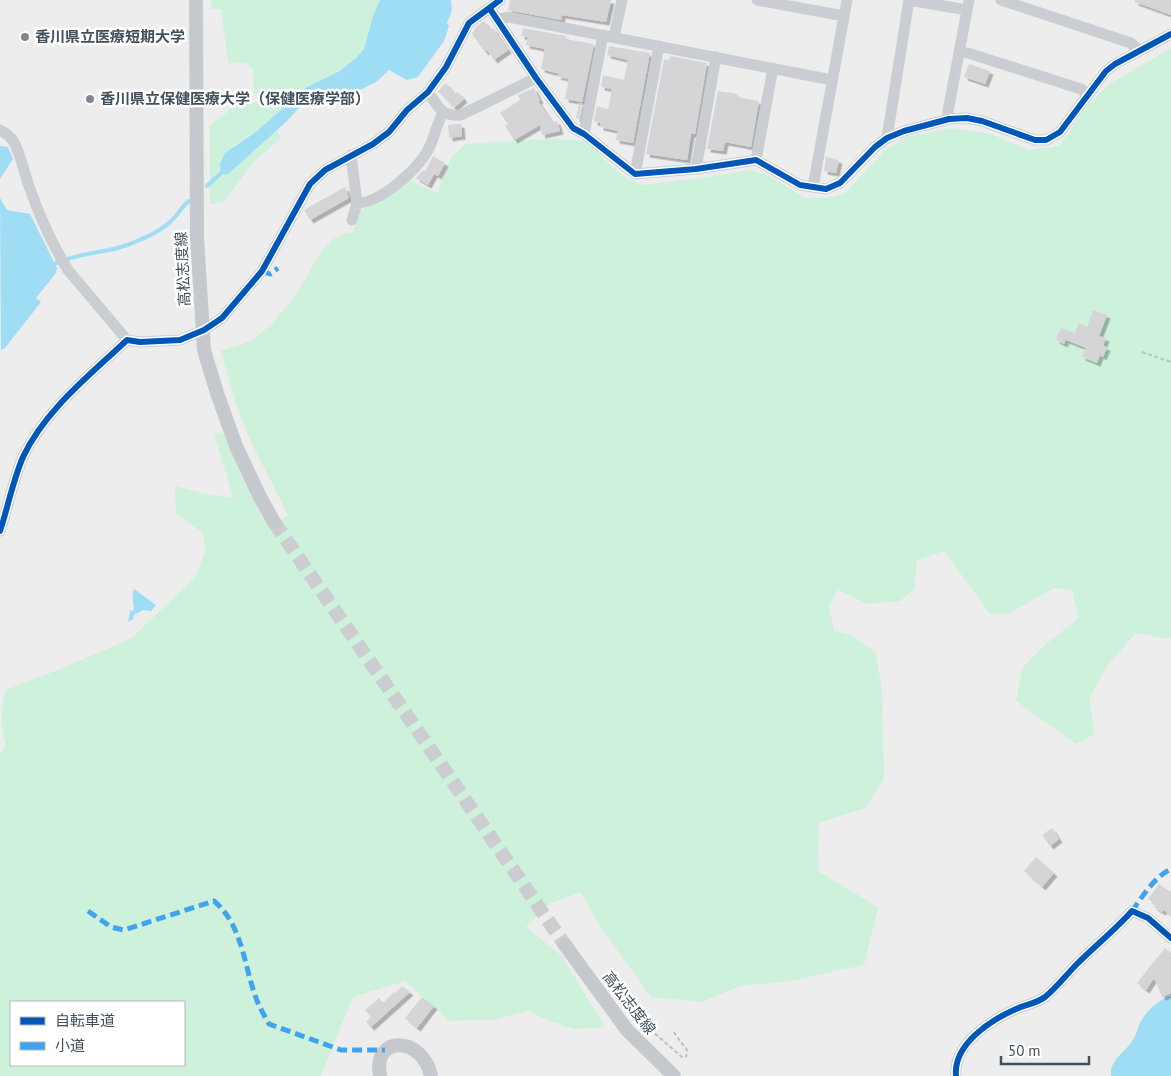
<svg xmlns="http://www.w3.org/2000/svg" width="1171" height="1076" font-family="'PT Sans','Noto Sans JP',sans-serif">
  <defs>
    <filter id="shadow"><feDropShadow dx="3.5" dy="3.5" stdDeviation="0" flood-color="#0004"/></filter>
  </defs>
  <rect width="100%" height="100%" fill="#eeeded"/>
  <path fill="#cef1dc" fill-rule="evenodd" d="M 211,0 L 380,0 L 373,16 L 364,49 L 356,58 L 340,71 L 307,87 L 257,131 L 234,145 L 227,175 L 276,130 L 281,138 L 254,162 L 223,203 L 210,204 L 210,125 L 230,110 L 242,104 L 268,101 L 254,93 L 253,69 L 244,63 L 228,63 L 221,9 L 211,9 Z
    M 1171,48 L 1171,637 L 1168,639 L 1136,633 L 1106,667 L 1089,700 L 1095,734 L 1076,744 L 1016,701 L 1022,668 L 1047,643 L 1079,618 L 1072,590 L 1054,588 L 1010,613 L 990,614 L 944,551 L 917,560 L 914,589 L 900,601 L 868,604 L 838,590 L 829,606 L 834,631 L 852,635 L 876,653 L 882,690 L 884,779 L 865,808 L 819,823 L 818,871 L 878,907 L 864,965 L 790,981 L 740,986 L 702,1002 L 651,997 L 601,928 L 581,892 L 549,904 L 526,927 L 562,956 L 605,1027 L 574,1029 L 546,1020 L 529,1010 L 499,1019 L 449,1021 L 405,981 L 353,997 L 321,1076 L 0,1076 L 0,755 L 6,745 C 0,725 0,709 6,690 L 60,669 L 132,638 L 195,577 L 206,549 L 203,533 L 176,514 L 175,486 L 203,493 L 233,498 L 214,433 L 226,434 L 273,527 L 288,515 L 251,442 L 236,405 L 221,351 C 231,347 245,345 253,339 C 272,327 287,306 300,288 C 314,267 323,234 353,232 L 360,210 C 381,203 392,195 409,180 L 437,193 L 452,156 L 466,144 L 495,142 L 556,139 L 584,141 L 622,175 L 642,185 L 702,178 L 750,170 L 768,175 L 805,198 L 832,197 L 845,193 L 884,151 L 906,137 L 951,128 L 991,134 L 1029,150 L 1059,146 L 1086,108 L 1109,84 ZM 11,1002 L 184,1002 L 184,1065 L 11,1065 Z"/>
  <path fill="#9eddf3" d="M 380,0 L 451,0 L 452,10 L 447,23 L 449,26 L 444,41 L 418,77 L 407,80 L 389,70 L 376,82 L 362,89 L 344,93 L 322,92 L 311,95 L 287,121 L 227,175 L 221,173 L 220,164 L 225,153 L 257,131 L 307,87 L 340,71 L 356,58 L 364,49 L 373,16 Z
    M 0,146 L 8,147 L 13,159 L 0,179 Z
    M 0,198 L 7,210 L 30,214 L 57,268 L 56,273 L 36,298 L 41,302 L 5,348 L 1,350 Z
    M 134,589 L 156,605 L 151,611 L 143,610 L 134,615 L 133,619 L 128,622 L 130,611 L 134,610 C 134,604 131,595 134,589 Z
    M 1171,996 L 1171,1076 L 1111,1076 C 1109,1059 1127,1052 1134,1038 C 1136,1035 1137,1031 1138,1027 C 1144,1013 1157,1000 1171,996 Z"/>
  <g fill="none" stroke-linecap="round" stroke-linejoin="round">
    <path stroke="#9eddf3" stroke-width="4" d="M 207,186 L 221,173
      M 54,264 C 81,251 111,254 137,241 C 148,237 163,229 171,221 C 178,215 182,206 189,201"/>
  </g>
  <path fill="#d5d5d7" filter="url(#shadow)" d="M 510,0 L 611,0 L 606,22 L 562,15 L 561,20 L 508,10 Z
    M 1135,0 L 1171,0 L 1171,15 L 1135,2 Z
    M 484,21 L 490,30 L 493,28 L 508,50 L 494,60 L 487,50 L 485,52 L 472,34 L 475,28 Z
    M 523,28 L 566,36 L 565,39 L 594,44 L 582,102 L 565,99 L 569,79 L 556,76 L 560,74 L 541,69 L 545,49 L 526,45 L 528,37 L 521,36 Z
    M 609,46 L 650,53 L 633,143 L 616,140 L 618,131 L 600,127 L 600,123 L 594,122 L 597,106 L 608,109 L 612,89 L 601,87 L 603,75 L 624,80 L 628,60 L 607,55 Z
    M 670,56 L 707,63 L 695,134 L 691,134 L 687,160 L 646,154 L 664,59 L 669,60 Z
    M 969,64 L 990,71 L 985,84 L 964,77 Z
    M 446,83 L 455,94 L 458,92 L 464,99 L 454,108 L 438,91 Z
    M 534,88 L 540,100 L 538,101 L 552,122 L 557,121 L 560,131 L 542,135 L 540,125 L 514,140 L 505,126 L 508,124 L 500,113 L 520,100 L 518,95 Z
    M 718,91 L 738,94 L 737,97 L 759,101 L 751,147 L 725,142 L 723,151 L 707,149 Z
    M 579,103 L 582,103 L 579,119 L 576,118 Z
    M 461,124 L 462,136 L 449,138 L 448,125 Z
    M 433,156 L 445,163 L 438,176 L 434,174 L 428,185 L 416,178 L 423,170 L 425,171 Z
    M 826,157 L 839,160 L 836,173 L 824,171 Z
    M 345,187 L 349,198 L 310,220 L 304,210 Z
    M 1093,310 L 1107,315 L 1099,336 L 1106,338 L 1103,346 L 1107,347 L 1103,357 L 1100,355 L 1097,363 L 1082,357 L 1086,348 L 1066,340 L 1064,344 L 1056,340 L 1061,328 L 1075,333 L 1079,323 L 1087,327 Z
    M 1052,828 L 1059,839 L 1050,846 L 1042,835 Z
    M 1036,857 L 1054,873 L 1042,887 L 1024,871 Z
    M 1159,884 L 1171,892 L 1171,916 L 1164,910 L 1162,912 L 1154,907 L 1156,905 L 1148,899 Z
    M 1165,948 L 1171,953 L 1171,993 L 1162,997 L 1154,978 L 1146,990 L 1137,983 Z
    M 402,986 L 410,992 L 371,1027 L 366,1022 L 371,1017 L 365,1010 L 379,998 L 383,1003 L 394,992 L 396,993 Z
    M 422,997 L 434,1006 L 417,1028 L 405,1018 Z"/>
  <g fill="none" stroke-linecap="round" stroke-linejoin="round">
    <path stroke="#cccdd0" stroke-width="14" stroke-dasharray="14 7" stroke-linecap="butt" d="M 274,522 L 565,945"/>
    <path stroke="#b5c4c1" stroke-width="2" stroke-dasharray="4 2.5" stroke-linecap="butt" d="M 1142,352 L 1171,362
      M 639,1023 L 645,1025 L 682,1057 L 686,1057 L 687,1050 L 672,1030"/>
    <path stroke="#caced2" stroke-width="11" d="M 757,0 L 844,16
      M 909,0 L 967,10
      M 1001,0 L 1131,43 L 1139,51
      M 490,9 L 536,78 L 573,128 L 584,134 L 635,174 L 696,169 L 756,160 L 800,185 L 826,189 L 840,183 L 875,147 L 887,138 L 904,131 L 949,119 L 967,118 L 982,121 L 1035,140 L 1046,140 L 1060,132 L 1106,71 L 1115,64 L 1171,34
      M 497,20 L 508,17 L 832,80
      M 614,37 L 622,0
      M 960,52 L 968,53 L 1081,89 L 1088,95
      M 428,92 C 438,106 441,117 461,115 L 536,78
      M 949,119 L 948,111 L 969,0
      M 0,130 C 6,133 10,136 14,142 C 21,156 24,172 29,186 C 39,215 52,244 68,270 L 127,340
      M 584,134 L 603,35
      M 887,138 L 909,0
      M 351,155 L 357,203
      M 756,160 L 773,68
      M 696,169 L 716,57
      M 635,174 L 659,46
      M 813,187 L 847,0
      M 352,220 L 357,203 C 381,203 421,167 430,146 C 435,135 437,123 443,113
      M 0,531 C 8,507 13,480 23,457 C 45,410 90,375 127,340 L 140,342 L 180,340 L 204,330 L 222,318 L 262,271 L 310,184 L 325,170 L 373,144 L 389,132 L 407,110 L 428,92 L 446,67 L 469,23 L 500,0
      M 956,1076 C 953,1044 991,1020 1016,1009 C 1025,1005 1037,1003 1045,997 C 1057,987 1066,975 1077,964 C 1095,946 1115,930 1132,911 L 1148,918 L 1171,938"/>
    <path stroke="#c5c9ce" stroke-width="14" d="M 196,0 L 197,237 L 204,350 L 217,393 L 236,446 L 259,495 L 274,522
      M 565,945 L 627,1030 L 674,1076
      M 380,1076 C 372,1034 423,1036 431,1076"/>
    <path stroke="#3fa4ed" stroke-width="5" stroke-dasharray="10 5" stroke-linecap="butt" d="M 262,271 L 270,274 L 278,268
      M 88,911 L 111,927 L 124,930 L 214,901 C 244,926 244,970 258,1003 C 261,1010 265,1017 269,1024 L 341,1050 L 385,1050
      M 1132,911 C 1143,896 1154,877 1171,869"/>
    <defs>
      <path id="cycleway" d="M 490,9 L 536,78 L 573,128 L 584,134 L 635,174 L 696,169 L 756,160 L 800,185 L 826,189 L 840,183 L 875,147 L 887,138 L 904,131 L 949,119 L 967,118 L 982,121 L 1035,140 L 1046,140 L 1060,132 L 1106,71 L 1115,64 L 1171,34
        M 0,531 C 8,507 13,480 23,457 C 45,410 90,375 127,340 L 140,342 L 180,340 L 204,330 L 222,318 L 262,271 L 310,184 L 325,170 L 373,144 L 389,132 L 407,110 L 428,92 L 446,67 L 469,23 L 500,0
        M 956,1076 C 953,1044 991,1020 1016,1009 C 1025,1005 1037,1003 1045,997 C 1057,987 1066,975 1077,964 C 1095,946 1115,930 1132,911 L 1148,918 L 1171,938"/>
    </defs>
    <use href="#cycleway" stroke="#fff" stroke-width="9"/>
    <use href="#cycleway" stroke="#0057b8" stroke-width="6"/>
  </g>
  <g fill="#7e868f" stroke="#fff" stroke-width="2">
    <circle cx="25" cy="37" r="5"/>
    <circle cx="90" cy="99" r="5"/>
  </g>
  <g text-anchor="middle" stroke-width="5" stroke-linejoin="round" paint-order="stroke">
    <g font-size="15" font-weight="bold" fill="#424f5c" stroke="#fff" text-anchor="start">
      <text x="35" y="42">香川県立医療短期大学</text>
      <text x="100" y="104">香川県立保健医療大学（保健医療学部）</text>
    </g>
    <g font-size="15" fill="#424f5c" stroke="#fff">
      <text transform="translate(183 269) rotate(-93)" y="5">高松志度線</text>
      <text transform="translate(629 1003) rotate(52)" y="5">高松志度線</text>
    </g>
  </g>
  <rect x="10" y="1001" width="175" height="65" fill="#ffffff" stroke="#b3b9be"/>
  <rect x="20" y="1017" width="25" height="8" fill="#0057b8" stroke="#b3b9be"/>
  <text x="55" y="1026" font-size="15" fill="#424f5c">自転車道</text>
  <rect x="20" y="1042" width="25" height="8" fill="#3fa4ed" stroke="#b3b9be"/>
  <text x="55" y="1051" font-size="15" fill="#424f5c">小道</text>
  <path d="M1001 1056v8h88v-8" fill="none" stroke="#424f5c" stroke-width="2.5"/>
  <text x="1008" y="1056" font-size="15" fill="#424f5c" stroke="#ffffff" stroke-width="4" paint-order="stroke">50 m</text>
</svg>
